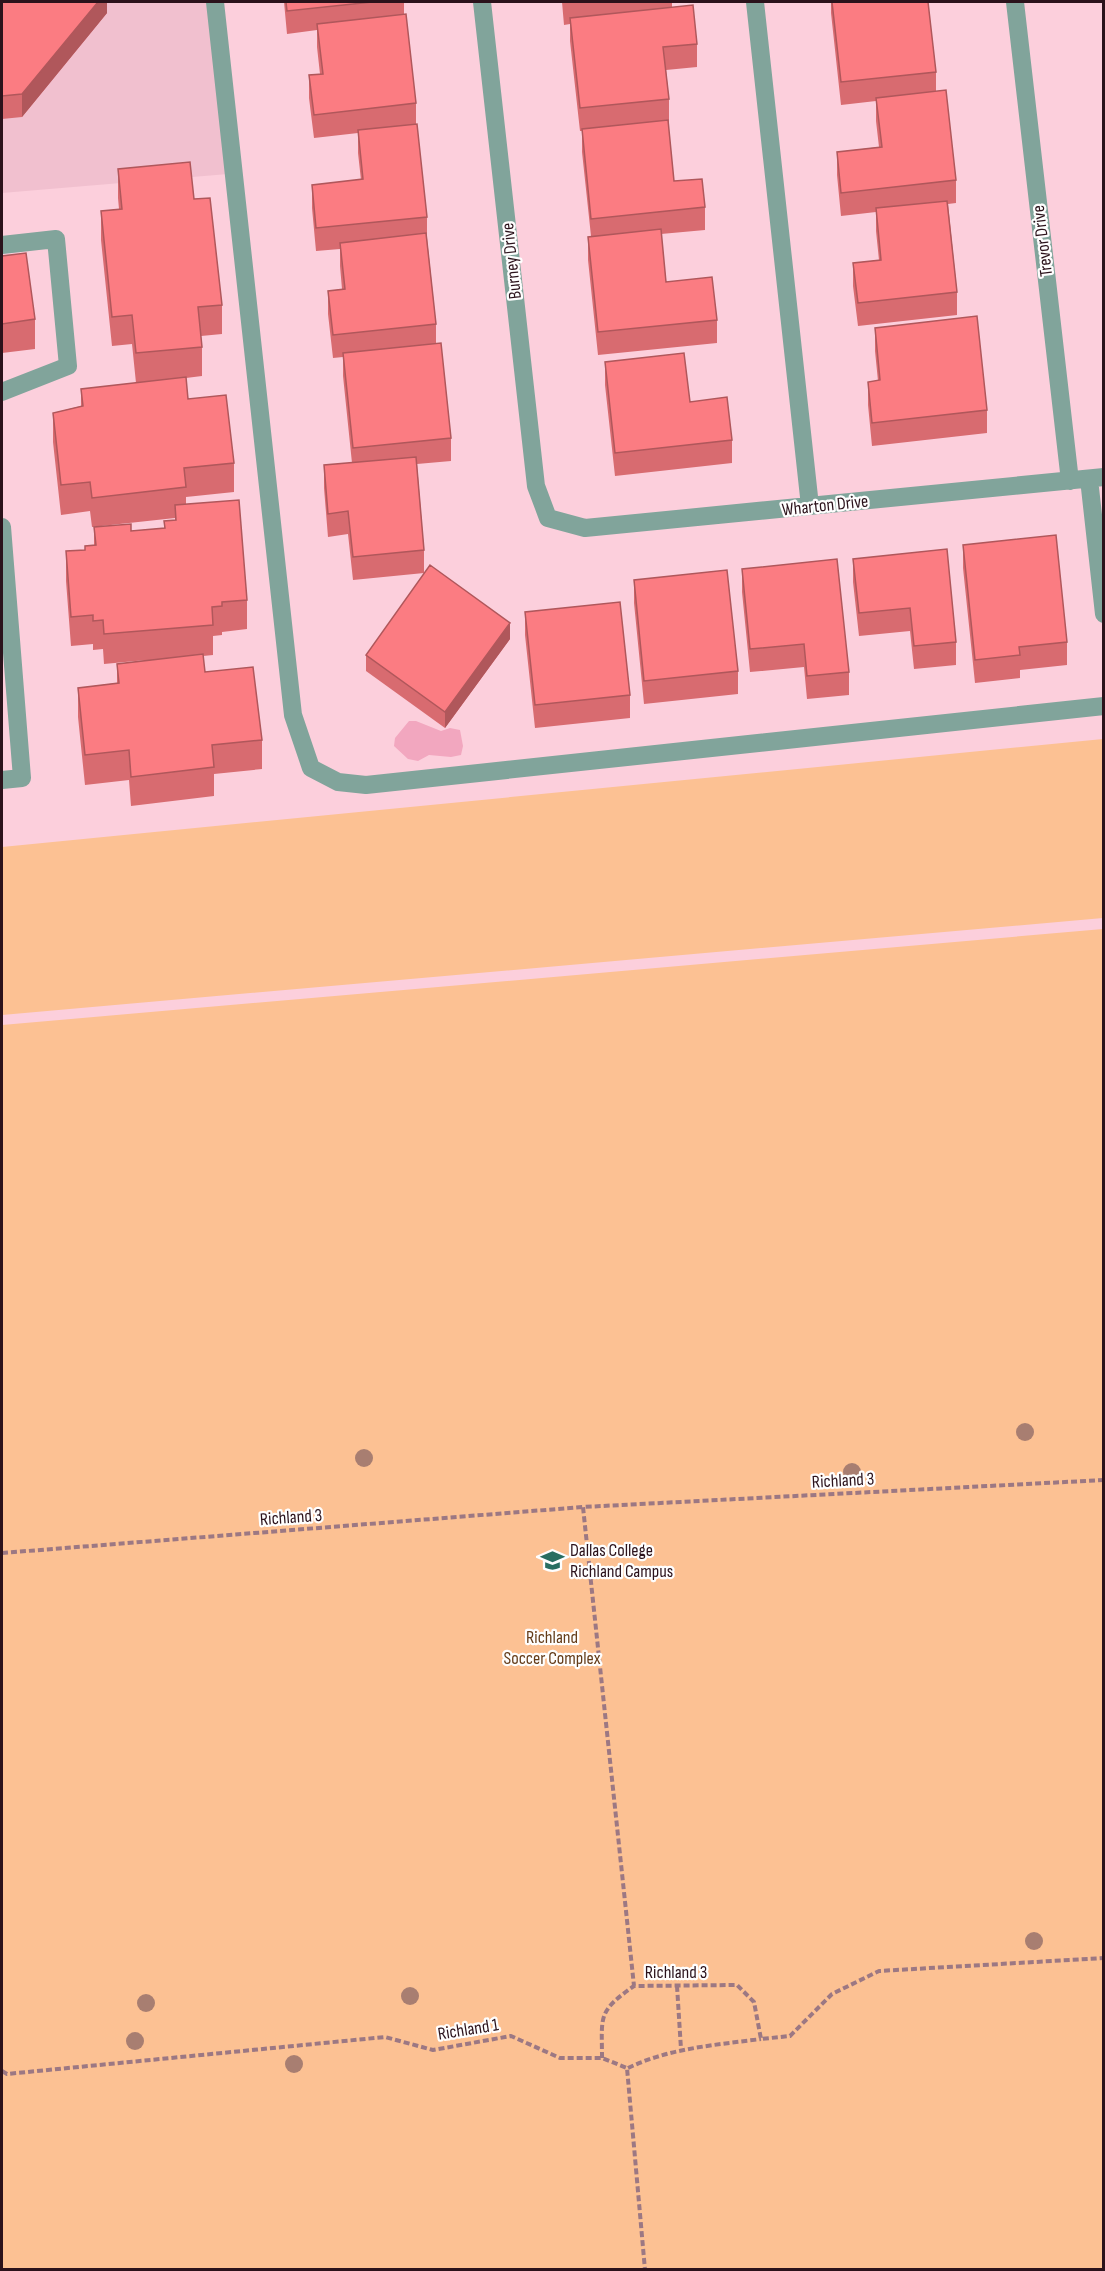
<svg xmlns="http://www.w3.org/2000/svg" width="1105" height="2271" font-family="'Sofia Sans Condensed',sans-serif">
  <rect width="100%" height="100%" fill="#fccfdc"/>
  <path fill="#f1c0cf" d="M 2,2 L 209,2 L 228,174 L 2,193 Z"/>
  <path fill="#fcc193" d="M 1103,739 L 1103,918 L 2,1015 L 2,847 Z
    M 1103,929 L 1103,2269 L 2,2269 L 2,1025 Z"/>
  <path fill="#f2a7bf" d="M 409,721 L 416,721 L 441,731 L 450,728 L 460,730 L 463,746 L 461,755 L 451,757 L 429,755 L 418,761 L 408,759 L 394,746 L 395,738 Z"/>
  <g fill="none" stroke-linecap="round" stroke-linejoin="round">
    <path stroke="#9c7883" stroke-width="4" stroke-dasharray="6 3" stroke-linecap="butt" d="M 1104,1480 L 583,1507 L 634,1986 L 737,1985 L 754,2002 L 761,2039 L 790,2036 L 832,1994 L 879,1971 L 1104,1958
      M 2,1553 L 583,1507
      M 677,1986 L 681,2049
      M 602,2058 C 602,2016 597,2012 634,1986
      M 628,2068 C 670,2048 715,2045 761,2039
      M 2,2071 L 7,2074 L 385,2037 L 433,2050 L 511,2036 L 560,2058 L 602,2058 L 627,2068 L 645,2270"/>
    <path stroke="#81a49b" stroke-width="18" d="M 215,2 L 293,715 L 311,768 L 338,782 L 366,785 L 1104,706
      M 482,2 L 536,486 L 548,518 L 585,528 L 1104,477
      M 755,2 L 810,506
      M 1015,2 L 1070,481
      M 2,245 L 56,239 L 68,366 L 2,392
      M 1089,479 L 1104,614
      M 2,527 L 22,778 L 2,780"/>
  </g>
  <g fill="#a87e71">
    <circle cx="1025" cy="1432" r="9"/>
    <circle cx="364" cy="1458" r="9"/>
    <circle cx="852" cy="1472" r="9"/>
    <circle cx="1034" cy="1941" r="9"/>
    <circle cx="410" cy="1996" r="9"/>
    <circle cx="146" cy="2003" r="9"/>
    <circle cx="135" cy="2041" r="9"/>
    <circle cx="294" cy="2064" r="9"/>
  </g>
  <path fill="#d86b70" d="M 2,2 L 107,2 L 107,13 L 22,117 L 2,119 Z
    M 284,2 L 404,2 L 404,15 L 416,103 L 416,124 L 427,217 L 427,238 L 436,324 L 436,343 L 451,438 L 451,461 L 417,464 L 424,550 L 424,573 L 353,580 L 348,534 L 328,537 L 324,488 L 324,465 L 352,463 L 343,376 L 343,357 L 333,358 L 328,314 L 328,291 L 342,289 L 340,266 L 340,249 L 316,251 L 312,208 L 312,185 L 361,180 L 358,153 L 358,133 L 314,138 L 309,98 L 309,75 L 320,74 L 317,47 L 317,30 L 287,34 Z
    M 562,2 L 672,2 L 672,8 L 697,44 L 697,67 L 666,70 L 669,99 L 669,122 L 668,122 L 674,181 L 705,207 L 705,230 L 661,234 L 666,282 L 717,320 L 717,343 L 598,355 L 588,260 L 588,237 L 591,236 L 582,152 L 582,131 L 580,131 L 570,41 L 570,24 L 564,25 Z
    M 831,2 L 928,2 L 936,72 L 936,91 L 956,180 L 956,203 L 948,204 L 957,292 L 957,315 L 858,326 L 853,286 L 853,263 L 879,260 L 876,231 L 876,212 L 841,216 L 837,175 L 837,152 L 879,147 L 876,121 L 876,101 L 841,105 L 831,13 Z
    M 118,169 L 194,199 L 222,305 L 222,334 L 201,336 L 202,347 L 202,376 L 186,378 L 188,399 L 234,463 L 234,492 L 186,497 L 186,504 L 247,600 L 247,629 L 222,632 L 222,635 L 213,636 L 213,655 L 203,656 L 205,672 L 262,740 L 262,769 L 214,774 L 214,796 L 131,806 L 129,780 L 85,785 L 78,717 L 78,688 L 117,683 L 117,664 L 146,660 L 104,664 L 103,649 L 93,650 L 93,644 L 71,646 L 66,581 L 66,551 L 85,550 L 94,545 L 94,527 L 131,531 L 164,528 L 164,521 L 175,520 L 175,518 L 92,527 L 90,511 L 61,515 L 53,442 L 53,413 L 81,406 L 81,389 L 136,383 L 132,344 L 112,346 L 101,240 L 101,211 L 119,209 L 118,198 Z
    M 2,256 L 35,319 L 35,349 L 2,353 Z
    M 875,328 L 987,410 L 987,433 L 872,446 L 868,405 L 868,382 L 878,381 L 875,351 Z
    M 605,362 L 690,402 L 732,440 L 732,463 L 615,476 L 605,385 Z
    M 963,545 L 1067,642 L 1067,665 L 1020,670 L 1020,678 L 975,683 L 963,568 Z
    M 853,559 L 956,642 L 956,665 L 914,669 L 910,631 L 859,636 L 853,582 Z
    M 742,569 L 849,672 L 849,695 L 807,699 L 804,667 L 750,672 L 742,592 Z
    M 634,580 L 738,671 L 738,694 L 644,704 L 634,603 Z
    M 525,612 L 630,695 L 630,718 L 535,728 L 525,635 Z
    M 510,639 L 445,728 L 366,671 L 366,655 Z"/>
  <path fill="#b0575b" d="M 98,2 L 107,2 L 107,13 L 22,117 L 22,94 Z
    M 510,623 L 510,639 L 445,728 L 445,712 Z"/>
  <path fill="#fb7c82" stroke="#b0575b" stroke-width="1.5" d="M 2,2 L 98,2 L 22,94 L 2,96 Z
    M 286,2 L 372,2 L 287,11 Z
    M 832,2 L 928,2 L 936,72 L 841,82 Z
    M 693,5 L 697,44 L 663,47 L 669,99 L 580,108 L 570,18 Z
    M 406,14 L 416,103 L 314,115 L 309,75 L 323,74 L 317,24 Z
    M 946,90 L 956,180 L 841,193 L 837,152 L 882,147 L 876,98 Z
    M 668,120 L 674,181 L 702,179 L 705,207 L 591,219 L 582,129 Z
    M 417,124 L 427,217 L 316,228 L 312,185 L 363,179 L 358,130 Z
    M 190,162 L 194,199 L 210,198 L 222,305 L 198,307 L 202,347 L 136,353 L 132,315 L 112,317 L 101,211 L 122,209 L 118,169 Z
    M 947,201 L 957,292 L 858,303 L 853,263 L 881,260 L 876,208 Z
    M 661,229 L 666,282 L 712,277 L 717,320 L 598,332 L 588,237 Z
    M 426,233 L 436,324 L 333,335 L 328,291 L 345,289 L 340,243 Z
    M 26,253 L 35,319 L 2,324 L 2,256 Z
    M 977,316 L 987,410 L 872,423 L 868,382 L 880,380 L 875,328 Z
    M 441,343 L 451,438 L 353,448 L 343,353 Z
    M 684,353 L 690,402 L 727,397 L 732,440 L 615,453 L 605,362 Z
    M 186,377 L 188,399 L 226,395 L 234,463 L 184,468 L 186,487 L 92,498 L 90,482 L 61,485 L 53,413 L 83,406 L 81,389 Z
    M 416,457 L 424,550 L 353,557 L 348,511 L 328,514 L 324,465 Z
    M 239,500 L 247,600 L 222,602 L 222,606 L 212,607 L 213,625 L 104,634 L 103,620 L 93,621 L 93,615 L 71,617 L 66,551 L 85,550 L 85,546 L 96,545 L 94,527 L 131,524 L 131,531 L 165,528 L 164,521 L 176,520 L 175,505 Z
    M 1056,535 L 1067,642 L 1019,647 L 1020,655 L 975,660 L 963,545 Z
    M 947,549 L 956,642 L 914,646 L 910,608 L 859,613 L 853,559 Z
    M 837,559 L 849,672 L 807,676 L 804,644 L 750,649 L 742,569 Z
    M 430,565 L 510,623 L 445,712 L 366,655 Z
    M 727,570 L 738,671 L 644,681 L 634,580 Z
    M 620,602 L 630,695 L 535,705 L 525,612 Z
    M 203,654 L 205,672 L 253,667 L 262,740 L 212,745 L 214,767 L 131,777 L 129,750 L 85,755 L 78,688 L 119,683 L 117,664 Z"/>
  <defs>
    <symbol id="university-bare" viewBox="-9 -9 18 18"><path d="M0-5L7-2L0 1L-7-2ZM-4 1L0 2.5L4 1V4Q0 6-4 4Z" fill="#296e61" stroke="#fefefe" stroke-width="2.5" paint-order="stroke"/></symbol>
  </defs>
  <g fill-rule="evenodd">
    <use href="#university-bare" x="536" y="1544" width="33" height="33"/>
  </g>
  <g text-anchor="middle" stroke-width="4.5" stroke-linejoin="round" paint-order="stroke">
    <g font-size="18" fill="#2b121b" stroke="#fefefe">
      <text transform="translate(1042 241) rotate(-97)" y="6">Trevor Drive</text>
      <text transform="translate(511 261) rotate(-96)" y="6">Burney Drive</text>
      <text transform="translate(825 505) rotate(-6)" y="6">Wharton Drive</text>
      <text transform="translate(843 1480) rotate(-3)" y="6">Richland 3</text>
      <text transform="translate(291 1517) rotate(-4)" y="6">Richland 3</text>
      <text x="676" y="1978">Richland 3</text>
      <text transform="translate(468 2029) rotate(-9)" y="6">Richland 1</text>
    </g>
    <g font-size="18" fill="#2b121b" stroke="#fefefe" text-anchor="start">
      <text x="570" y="1556">Dallas College<tspan x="570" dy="21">Richland Campus</tspan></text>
    </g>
    <g font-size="18" fill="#643c19" stroke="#fefefe">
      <text x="552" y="1643">Richland<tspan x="552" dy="21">Soccer Complex</tspan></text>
    </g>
  </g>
  <rect width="1105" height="2271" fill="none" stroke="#2b121b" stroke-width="6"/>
</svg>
